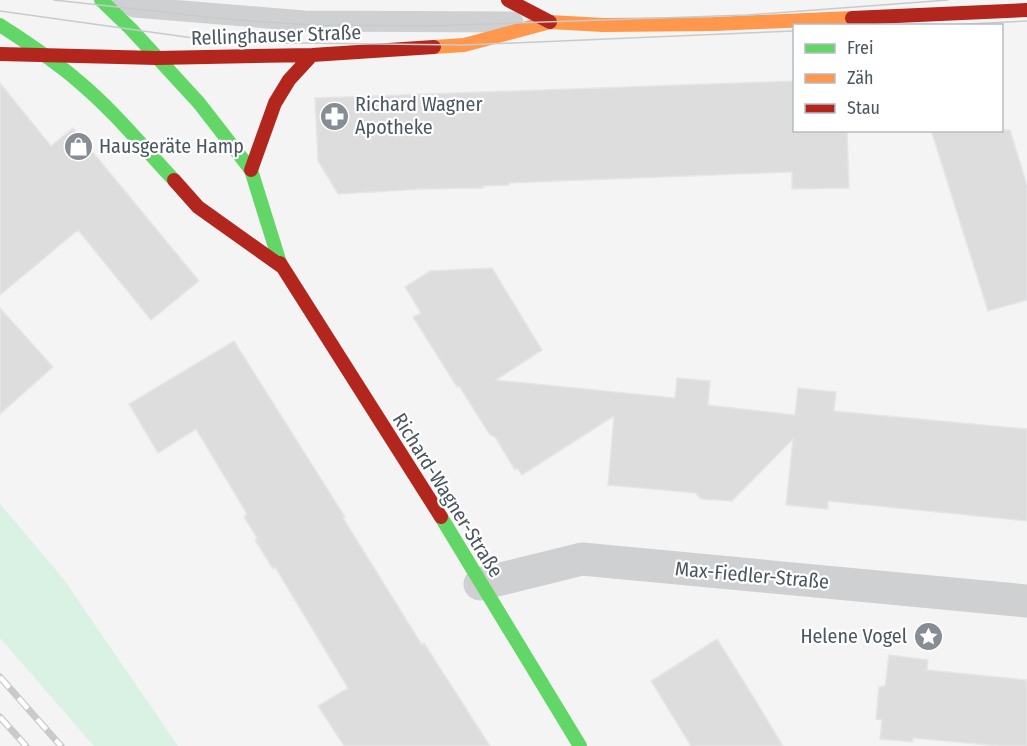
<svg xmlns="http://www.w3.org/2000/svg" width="1027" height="746" font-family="'Fira Sans Condensed',sans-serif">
  <rect width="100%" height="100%" fill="#f4f4f4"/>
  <path fill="#d9f2e3" d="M 0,504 L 62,577 L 178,746 L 94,746 L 0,638 Z"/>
  <path fill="#ddddde" stroke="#e5e6e7" stroke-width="1.5" d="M 795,81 L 795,130 L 847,130 L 849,188 L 792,189 L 792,172 L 509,183 L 509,185 L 483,186 L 483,188 L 424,189 L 338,194 L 318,161 L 315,98 Z
    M 0,83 L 51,146 L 73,128 L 199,281 L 151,320 L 78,230 L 0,295 Z
    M 931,130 L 1010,130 L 1027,185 L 1027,300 L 988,311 Z
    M 492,268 L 542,350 L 496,380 L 675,398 L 677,378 L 710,381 L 708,405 L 795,415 L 798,388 L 836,392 L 834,411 L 1027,429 L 1027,521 L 828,501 L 828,509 L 786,505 L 793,439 L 732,501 L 701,499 L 696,493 L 608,485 L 614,416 L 522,475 L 517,468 L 515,470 L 495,437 L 490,435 L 459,386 L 457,387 L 413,317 L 421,313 L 405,287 L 430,271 Z
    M 0,308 L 53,367 L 0,414 Z
    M 234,341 L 345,517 L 343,518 L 422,645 L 424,643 L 490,746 L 344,746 L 318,706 L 348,688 L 275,567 L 273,569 L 255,540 L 257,538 L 244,517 L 247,514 L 196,429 L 158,453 L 129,404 Z
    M 717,639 L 751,693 L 783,746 L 691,746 L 651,681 Z
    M 889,655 L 928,660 L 927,670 L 1027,680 L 1027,746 L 999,746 L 913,738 L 913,742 L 880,739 L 882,720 L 876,719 L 879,687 L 885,686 Z"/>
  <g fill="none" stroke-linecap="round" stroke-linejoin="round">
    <path stroke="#ced0d2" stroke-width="21" d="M 122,0 L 134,7 L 304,21 L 513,22"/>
    <path stroke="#ced0d2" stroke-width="33" d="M 480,584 L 582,559 L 1027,601"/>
    <path stroke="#63d668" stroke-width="14" d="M 101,0 L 131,29 L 199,103 L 251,170 L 280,263
      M 0,25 C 27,43 54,60 78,81 C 113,110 143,147 174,180
      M 441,517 L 580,746"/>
    <path stroke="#ff974d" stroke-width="14" d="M 434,47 L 464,45 L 550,22 L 603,25 L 714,24 L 852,18"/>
    <path stroke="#b3261e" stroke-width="14" d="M 508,0 L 550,22
      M 852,18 L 1027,10
      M 0,54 L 157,58 L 312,55 L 434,47
      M 251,170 L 275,103 L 289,80 L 312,55
      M 174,180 L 198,207 L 281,266
      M 280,263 L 441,517"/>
    <path stroke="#c9cacc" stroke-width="1.5" d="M 54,0 L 235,20 L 314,25 L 428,26 L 747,15 L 948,0
      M 0,11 L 222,42 L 464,45 L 794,31
      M 926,26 L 1027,21"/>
    <defs>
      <path id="rail" d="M 0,677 L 61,746
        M 0,717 L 26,746"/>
    </defs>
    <use href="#rail" stroke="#c9cacc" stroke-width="7"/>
    <use href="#rail" stroke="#fff" stroke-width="4.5" stroke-dasharray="14" stroke-linecap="butt"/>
  </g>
  <defs>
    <symbol id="pharmacy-disc" viewBox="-11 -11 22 22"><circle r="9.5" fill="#868d94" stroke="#fff"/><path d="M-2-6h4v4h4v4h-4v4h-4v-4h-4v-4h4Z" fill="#fff"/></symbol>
    <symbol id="shop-disc" viewBox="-11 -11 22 22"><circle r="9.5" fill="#868d94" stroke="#fff"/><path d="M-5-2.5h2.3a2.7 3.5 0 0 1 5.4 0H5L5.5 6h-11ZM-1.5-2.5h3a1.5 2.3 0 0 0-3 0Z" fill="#fff"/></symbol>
    <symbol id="sight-disc" viewBox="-11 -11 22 22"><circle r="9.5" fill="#868d94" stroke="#fff"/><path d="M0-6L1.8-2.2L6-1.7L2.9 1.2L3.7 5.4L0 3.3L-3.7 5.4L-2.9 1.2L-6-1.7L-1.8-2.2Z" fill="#fff"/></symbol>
  </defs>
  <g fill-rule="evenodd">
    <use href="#pharmacy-disc" x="318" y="100" width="33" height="33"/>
    <use href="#shop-disc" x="62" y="130" width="33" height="33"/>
    <use href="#sight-disc" x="912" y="620" width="33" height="33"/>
  </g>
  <g text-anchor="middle" stroke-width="4.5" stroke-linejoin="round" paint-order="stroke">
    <g font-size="20" fill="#4a5661" stroke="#fff">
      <text transform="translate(276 35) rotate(-2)" y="7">Rellinghauser Straße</text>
      <text transform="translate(448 495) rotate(58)" y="7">Richard-Wagner-Straße</text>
      <text transform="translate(752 575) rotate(5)" y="7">Max-Fiedler-Straße</text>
    </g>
    <g font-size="20" fill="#4a5661" stroke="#fff" text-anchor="start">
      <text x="355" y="111">Richard Wagner<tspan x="355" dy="23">Apotheke</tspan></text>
      <text x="99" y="153">Hausgeräte Hamp</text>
      <text x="907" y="643" text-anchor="end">Helene Vogel</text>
    </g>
  </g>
  <rect x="793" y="24" width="210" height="108" fill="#ffffff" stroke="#b7bbc0" stroke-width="1.5"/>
  <rect x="805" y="44" width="30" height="9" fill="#63d668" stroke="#b7bbc0" stroke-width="1.5"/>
  <text x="847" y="54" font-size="18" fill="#4a5661">Frei</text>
  <rect x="805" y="74" width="30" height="9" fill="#ff974d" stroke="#b7bbc0" stroke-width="1.5"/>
  <text x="847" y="84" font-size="18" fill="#4a5661">Zäh</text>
  <rect x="805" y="104" width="30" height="9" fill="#b3261e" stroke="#b7bbc0" stroke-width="1.5"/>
  <text x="847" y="114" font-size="18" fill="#4a5661">Stau</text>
</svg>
